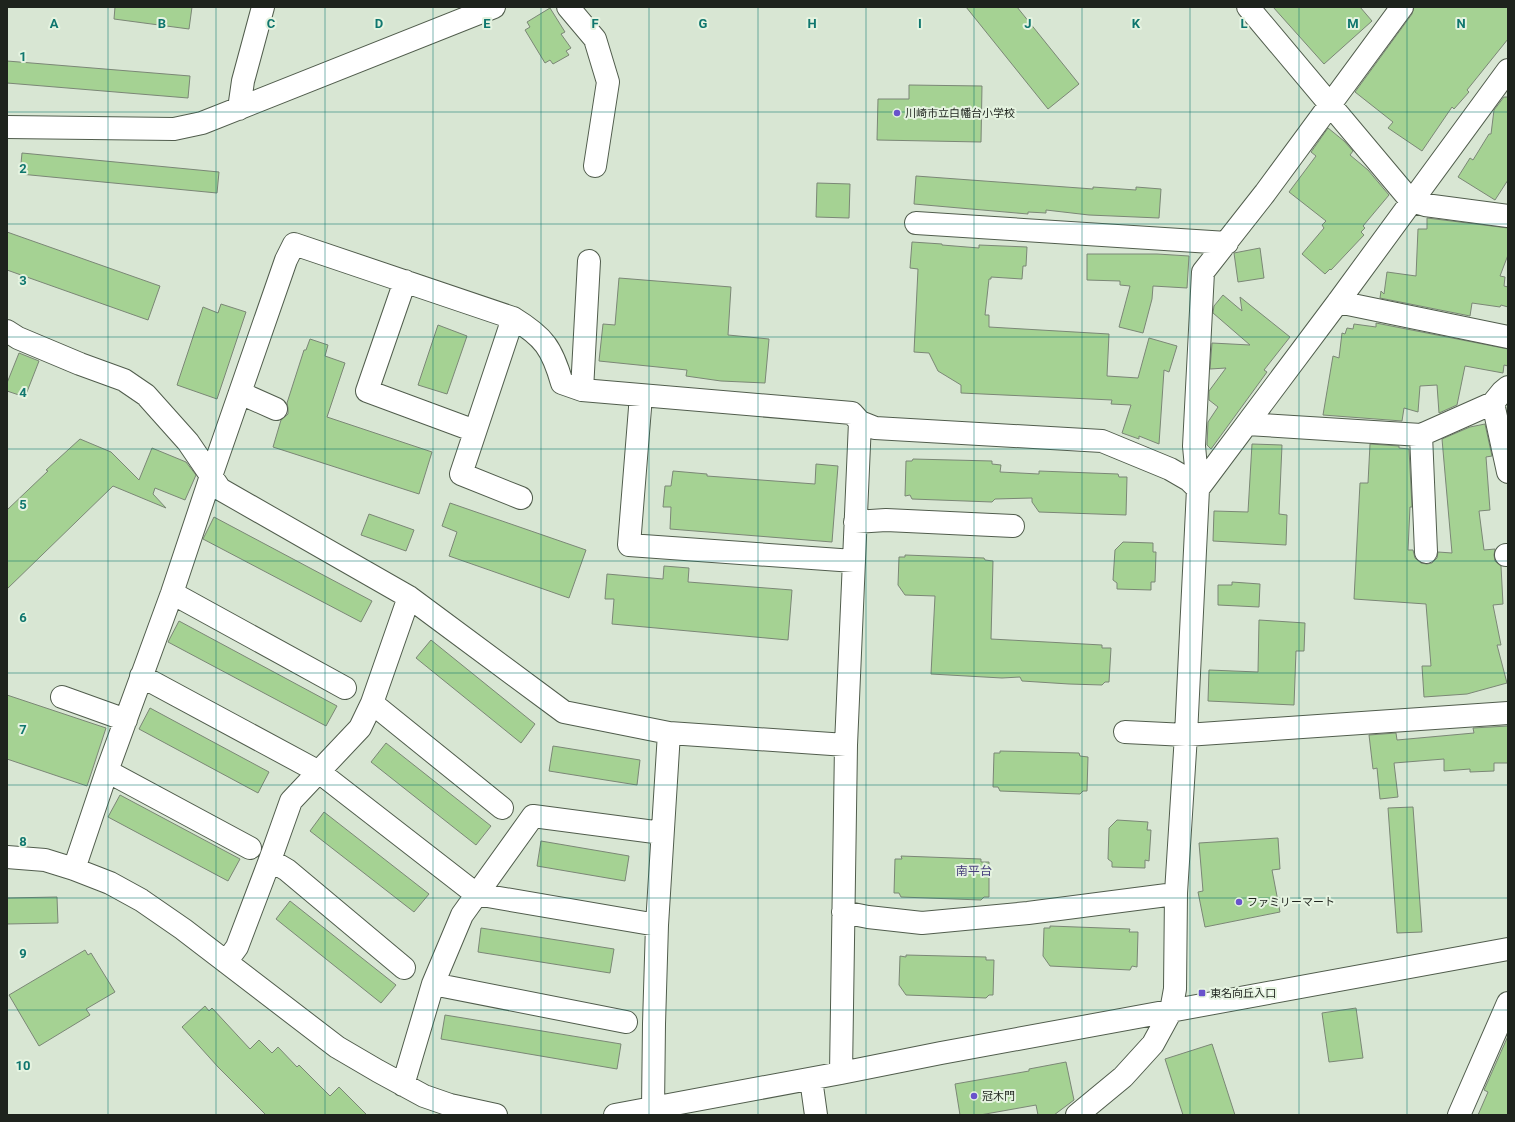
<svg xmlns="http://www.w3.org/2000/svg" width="1515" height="1122" font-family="Roboto,'Noto Sans JP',sans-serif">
  <rect width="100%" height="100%" fill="#d8e6d3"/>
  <path fill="#a5d293" stroke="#7b8776" d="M 115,7 L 192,7 L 189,29 L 114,19 Z
    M 966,7 L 1017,7 L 1079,84 L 1048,109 Z
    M 1273,7 L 1360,7 L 1372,21 L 1324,64 Z
    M 1414,7 L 1508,7 L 1508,39 L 1467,90 L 1469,92 L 1454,109 L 1452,107 L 1422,151 L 1388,128 L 1393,122 L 1355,92 L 1412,14 Z
    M 550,8 L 565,32 L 561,34 L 571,48 L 566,51 L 569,55 L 553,64 L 550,60 L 545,63 L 525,30 L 530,27 L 527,22 Z
    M 7,61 L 190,76 L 188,98 L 7,83 Z
    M 909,85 L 982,86 L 981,142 L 877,140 L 878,99 L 909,99 Z
    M 1504,97 L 1508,97 L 1508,180 L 1495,200 L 1458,177 L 1470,158 L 1473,160 L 1489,134 L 1491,134 L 1494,110 Z
    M 1328,128 L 1344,141 L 1353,151 L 1350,155 L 1368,170 L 1389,195 L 1363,226 L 1365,228 L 1361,232 L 1364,235 L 1331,270 L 1330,269 L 1325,274 L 1302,254 L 1324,228 L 1322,225 L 1326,221 L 1289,192 L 1316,156 L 1311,152 Z
    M 22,153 L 219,172 L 217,193 L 20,174 Z
    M 916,176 L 1093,189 L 1093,187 L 1136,190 L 1136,187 L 1161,189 L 1159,218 L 1089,215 L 1046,210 L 1046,213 L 1028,212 L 1028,214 L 914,204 Z
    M 817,183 L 850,184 L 849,218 L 816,217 Z
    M 1427,218 L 1508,228 L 1508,255 L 1500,276 L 1505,277 L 1504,286 L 1508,287 L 1508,307 L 1501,305 L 1500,307 L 1472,303 L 1470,316 L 1380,298 L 1381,291 L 1384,294 L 1387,272 L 1416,276 L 1418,229 L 1427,229 Z
    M 7,232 L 160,286 L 148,320 L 7,270 Z
    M 912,242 L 942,244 L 942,245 L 979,248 L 979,245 L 1027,247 L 1026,266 L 1023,266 L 1022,279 L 991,277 L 991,279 L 989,279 L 985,315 L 989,315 L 989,327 L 1109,334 L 1107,376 L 1138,378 L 1149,338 L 1177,346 L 1169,372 L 1164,370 L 1159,444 L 1139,436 L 1139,439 L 1122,433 L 1131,405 L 1111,404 L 1112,400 L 961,393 L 961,385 L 938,371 L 929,353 L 914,352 L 918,269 L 910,268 Z
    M 1260,248 L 1264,278 L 1238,282 L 1234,253 Z
    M 1087,254 L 1157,254 L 1189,256 L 1187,288 L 1153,286 L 1152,299 L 1143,333 L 1119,327 L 1130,286 L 1120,285 L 1120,281 L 1087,280 Z
    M 619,278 L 731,287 L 728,335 L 769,339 L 765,383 L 721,381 L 686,376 L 687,370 L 599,361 L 603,324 L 615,325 Z
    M 1223,295 L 1242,311 L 1240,297 L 1290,337 L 1264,370 L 1267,372 L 1211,449 L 1207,445 L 1208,422 L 1218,407 L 1209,400 L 1209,391 L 1226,368 L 1210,369 L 1212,343 L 1250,345 L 1213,313 L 1214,306 Z
    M 221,304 L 246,312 L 217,399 L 177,385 L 203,307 L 218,313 Z
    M 1376,323 L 1508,349 L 1508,366 L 1504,365 L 1503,373 L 1465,366 L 1457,405 L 1439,413 L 1437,385 L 1420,386 L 1418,412 L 1404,408 L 1402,421 L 1323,415 L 1333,356 L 1339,358 L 1342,333 L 1345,334 L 1347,328 L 1353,329 L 1354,324 L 1376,327 Z
    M 438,325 L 467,336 L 447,394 L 418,385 Z
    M 310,339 L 328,345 L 325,356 L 345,363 L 327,417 L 432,452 L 419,494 L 273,447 L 281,420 L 288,414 L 288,408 L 287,403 L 304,350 L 306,350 Z
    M 19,353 L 39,361 L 25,397 L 7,391 L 7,383 Z
    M 1485,424 L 1492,456 L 1486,457 L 1490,510 L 1479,511 L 1484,550 L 1495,549 L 1494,555 L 1495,561 L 1501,566 L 1503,604 L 1493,605 L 1501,645 L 1497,645 L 1507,683 L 1467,694 L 1424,697 L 1422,666 L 1431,666 L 1426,604 L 1354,599 L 1360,483 L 1368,483 L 1370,444 L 1399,446 L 1399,448 L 1409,449 L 1412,507 L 1410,507 L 1408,550 L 1413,550 L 1415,558 L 1421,563 L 1427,564 L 1432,563 L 1437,558 L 1438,552 L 1452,553 L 1442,439 L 1470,427 Z
    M 80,439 L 111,452 L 139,480 L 152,448 L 186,462 L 196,475 L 185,500 L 155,488 L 153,494 L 166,508 L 113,486 L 7,589 L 7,510 L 48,471 L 46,470 Z
    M 1252,444 L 1282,445 L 1279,514 L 1287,515 L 1286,545 L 1213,541 L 1214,511 L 1248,512 Z
    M 913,459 L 992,461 L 992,464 L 1001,465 L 1000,472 L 1039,474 L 1039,471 L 1118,474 L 1119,477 L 1127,477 L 1126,515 L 1039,512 L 1032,502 L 1032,498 L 995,499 L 992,502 L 912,499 L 910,495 L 905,496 L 906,461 L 912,461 Z
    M 816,464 L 838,466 L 832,542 L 670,529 L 671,507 L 663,507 L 665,486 L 671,486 L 673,471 L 707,474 L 707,476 L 815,484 Z
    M 450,503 L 586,550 L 569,598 L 449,556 L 457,532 L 442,526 Z
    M 369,514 L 414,530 L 406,551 L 361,535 Z
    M 214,517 L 372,601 L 361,622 L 203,539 Z
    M 1123,542 L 1153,543 L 1153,552 L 1156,552 L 1155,582 L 1151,582 L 1151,590 L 1117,589 L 1117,583 L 1113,580 L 1115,550 Z
    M 905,555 L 984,558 L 985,560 L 993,561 L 991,639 L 1102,645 L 1102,648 L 1111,648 L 1109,682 L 1105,682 L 1102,685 L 1069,684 L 1022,681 L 1020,677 L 1002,678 L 931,674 L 935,596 L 905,595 L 898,585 L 899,557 L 905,557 Z
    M 664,566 L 689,568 L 688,582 L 792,590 L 788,640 L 612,624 L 614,599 L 605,599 L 607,574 L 663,579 Z
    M 1232,582 L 1260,584 L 1259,607 L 1218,605 L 1218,585 L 1232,585 Z
    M 1259,620 L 1305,623 L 1304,651 L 1296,651 L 1294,705 L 1208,701 L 1209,670 L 1258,672 Z
    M 179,621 L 337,706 L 326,726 L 168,642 Z
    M 431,640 L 535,724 L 521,743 L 416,658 Z
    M 7,695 L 106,728 L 87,786 L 7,759 Z
    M 150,708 L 269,772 L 258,793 L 139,729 Z
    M 1508,726 L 1508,763 L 1494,763 L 1494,771 L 1470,772 L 1470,769 L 1444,771 L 1444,759 L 1394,763 L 1398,797 L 1380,799 L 1377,768 L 1373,769 L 1369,735 L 1396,733 L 1397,740 L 1474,733 L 1473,728 Z
    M 386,743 L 491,826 L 476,845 L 371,762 Z
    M 553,746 L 640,760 L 637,785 L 549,771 Z
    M 1000,751 L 1079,753 L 1080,756 L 1088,757 L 1087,791 L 1083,791 L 1080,794 L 1000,791 L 998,787 L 993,787 L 994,753 L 1000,753 Z
    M 120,795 L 240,859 L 228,881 L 108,817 Z
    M 1413,807 L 1422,932 L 1397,933 L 1388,808 Z
    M 324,812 L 429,894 L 414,912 L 310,831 Z
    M 1117,820 L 1148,822 L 1147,830 L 1151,830 L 1149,861 L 1145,860 L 1145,868 L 1112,867 L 1112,862 L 1108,859 L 1109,828 Z
    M 1278,838 L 1280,869 L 1272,870 L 1280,912 L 1205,927 L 1198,892 L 1203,891 L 1199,843 Z
    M 541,841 L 629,856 L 625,881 L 537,866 Z
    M 901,856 L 981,859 L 981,862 L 989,862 L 989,897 L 984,897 L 981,900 L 901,897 L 899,893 L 894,893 L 895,859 L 902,859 Z
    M 57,897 L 58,923 L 7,924 L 7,898 Z
    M 290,901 L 396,985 L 381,1003 L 276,919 Z
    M 1050,926 L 1130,929 L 1129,932 L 1138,932 L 1137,967 L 1132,966 L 1130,970 L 1050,966 L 1043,956 L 1044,928 L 1050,928 Z
    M 481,928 L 614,949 L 610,973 L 478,952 Z
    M 85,950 L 88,955 L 91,953 L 115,992 L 86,1009 L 90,1015 L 39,1046 L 9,995 Z
    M 906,955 L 986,957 L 986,960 L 994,960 L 993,995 L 989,995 L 986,998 L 906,995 L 899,985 L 900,956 L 906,957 Z
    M 205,1006 L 209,1011 L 212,1008 L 250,1049 L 259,1040 L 272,1053 L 278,1047 L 297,1067 L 299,1065 L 330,1096 L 339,1087 L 367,1115 L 266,1115 L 218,1067 L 182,1027 Z
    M 1356,1008 L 1363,1058 L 1329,1062 L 1322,1013 Z
    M 445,1015 L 621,1044 L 617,1069 L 441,1039 Z
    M 1508,1036 L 1508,1115 L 1478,1115 L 1488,1092 L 1484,1090 Z
    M 1212,1044 L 1235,1115 L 1183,1115 L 1165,1059 Z
    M 1066,1062 L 1074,1100 L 1054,1115 L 1038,1115 L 1036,1105 L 980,1115 L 960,1115 L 955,1084 L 1029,1071 L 1029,1069 Z"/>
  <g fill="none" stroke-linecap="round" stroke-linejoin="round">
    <defs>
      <path id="minor" d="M 568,7 L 595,39 L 608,82 L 595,166
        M 1248,7 L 1411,201 L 1425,205 L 1508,216
        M 239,109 L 243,81 L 263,7
        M 7,127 L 174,129 L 202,123 L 494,7
        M 916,223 L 1227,243
        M 405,281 L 367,391 L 475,431
        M 1338,302 L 1508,337
        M 513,318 L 461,474 L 521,498
        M 7,331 L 18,338 L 80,364 L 124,380 L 146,395 L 188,442 L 220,489 L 409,597 L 564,712 L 669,733 L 846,745
        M 582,390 L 589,261
        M 240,393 L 276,409
        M 640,396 L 640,408 L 629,545 L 854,561
        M 1493,403 L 1508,472
        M 1247,424 L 1421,435 L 1493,403 L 1502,392 L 1508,387
        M 1421,435 L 1426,552
        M 1198,489 L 1338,302 L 1508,70
        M 855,522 L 886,520 L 1013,526
        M 1506,555 L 1508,555
        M 172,593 L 345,688
        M 141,676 L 319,772 L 476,894 L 657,925
        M 62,697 L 126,720
        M 372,703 L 502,808
        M 1125,732 L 1186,735 L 1508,713
        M 107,771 L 250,848
        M 7,857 L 45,860 L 74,869 L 110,883 L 141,900 L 183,929 L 337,1047 L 378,1071 L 424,1096 L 450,1105 L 496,1115
        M 270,860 L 287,870 L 404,968
        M 74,869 L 107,771 L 172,593 L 211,476 L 286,260 L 294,244 L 513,318 C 544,337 552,348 562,383 L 582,390 L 852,413 L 860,422 L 875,428 L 1102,441 L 1170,469 L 1189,480 L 1198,489
        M 843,912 L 868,917 L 922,923 L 1028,913 L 1167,895 L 1176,893
        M 226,962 L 237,947 L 270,860 L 291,801 L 360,728 L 372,703 L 409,597
        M 433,984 L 626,1022
        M 841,1073 L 846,745 L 860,422
        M 811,1079 L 816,1115
        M 403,1085 L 433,984 L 462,915 L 533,816 L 662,833
        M 653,1108 L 654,1024 L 657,925 L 669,733
        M 615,1115 L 841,1073 L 941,1053 L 1508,949
        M 1077,1115 L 1123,1077 L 1153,1044 L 1171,1011 L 1175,989 L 1176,893 L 1186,735 L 1198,489 L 1194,446 L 1203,272 L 1265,193 L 1402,7
        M 1459,1115 L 1508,1003"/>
    </defs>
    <use href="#minor" stroke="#515d4d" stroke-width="24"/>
    <use href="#minor" stroke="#fff" stroke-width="22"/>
  </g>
  <path fill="none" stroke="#0f766e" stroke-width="1" stroke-opacity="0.55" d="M 108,7 L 108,1115M 216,7 L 216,1115M 325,7 L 325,1115M 433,7 L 433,1115M 541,7 L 541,1115M 649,7 L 649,1115M 758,7 L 758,1115M 866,7 L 866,1115M 974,7 L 974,1115M 1082,7 L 1082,1115M 1190,7 L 1190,1115M 1299,7 L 1299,1115M 1407,7 L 1407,1115M 7,112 L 1508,112M 7,224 L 1508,224M 7,337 L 1508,337M 7,449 L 1508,449M 7,561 L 1508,561M 7,673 L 1508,673M 7,785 L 1508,785M 7,898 L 1508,898M 7,1010 L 1508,1010"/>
  <g fill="#6953cc" stroke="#e5f3e0" stroke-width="1.5">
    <circle cx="897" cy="113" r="4"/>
    <circle cx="1239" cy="902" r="4"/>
    <rect x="1198" y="989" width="8" height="8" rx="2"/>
    <circle cx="974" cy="1096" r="4"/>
  </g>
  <g text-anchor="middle" stroke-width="4" stroke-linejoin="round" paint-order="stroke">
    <g font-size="11" fill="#1e231d" stroke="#e5f3e0" text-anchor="start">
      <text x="905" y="117">川崎市立白幡台小学校</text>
      <text x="1247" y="906">ファミリーマート</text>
      <text x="1210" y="997">東名向丘入口</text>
      <text x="982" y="1100">冠木門</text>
    </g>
    <g font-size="12" fill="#463e7b" stroke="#e5f3e0">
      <text x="974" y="875">南平台</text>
    </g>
  </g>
  <g font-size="13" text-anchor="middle" font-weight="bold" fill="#0f766e" stroke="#e5f3e0" stroke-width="4" stroke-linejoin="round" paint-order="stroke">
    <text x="54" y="28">A</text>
    <text x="162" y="28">B</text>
    <text x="271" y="28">C</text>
    <text x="379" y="28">D</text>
    <text x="487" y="28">E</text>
    <text x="595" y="28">F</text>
    <text x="703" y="28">G</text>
    <text x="812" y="28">H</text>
    <text x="920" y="28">I</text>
    <text x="1028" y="28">J</text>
    <text x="1136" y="28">K</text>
    <text x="1244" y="28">L</text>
    <text x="1353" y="28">M</text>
    <text x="1461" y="28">N</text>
    <text x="23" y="61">1</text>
    <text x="23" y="173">2</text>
    <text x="23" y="285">3</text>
    <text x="23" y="397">4</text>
    <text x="23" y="509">5</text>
    <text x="23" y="622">6</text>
    <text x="23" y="734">7</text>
    <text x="23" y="846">8</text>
    <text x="23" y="958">9</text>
    <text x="23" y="1070">10</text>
  </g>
  <rect width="1515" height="1122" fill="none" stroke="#1e231d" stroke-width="16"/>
</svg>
